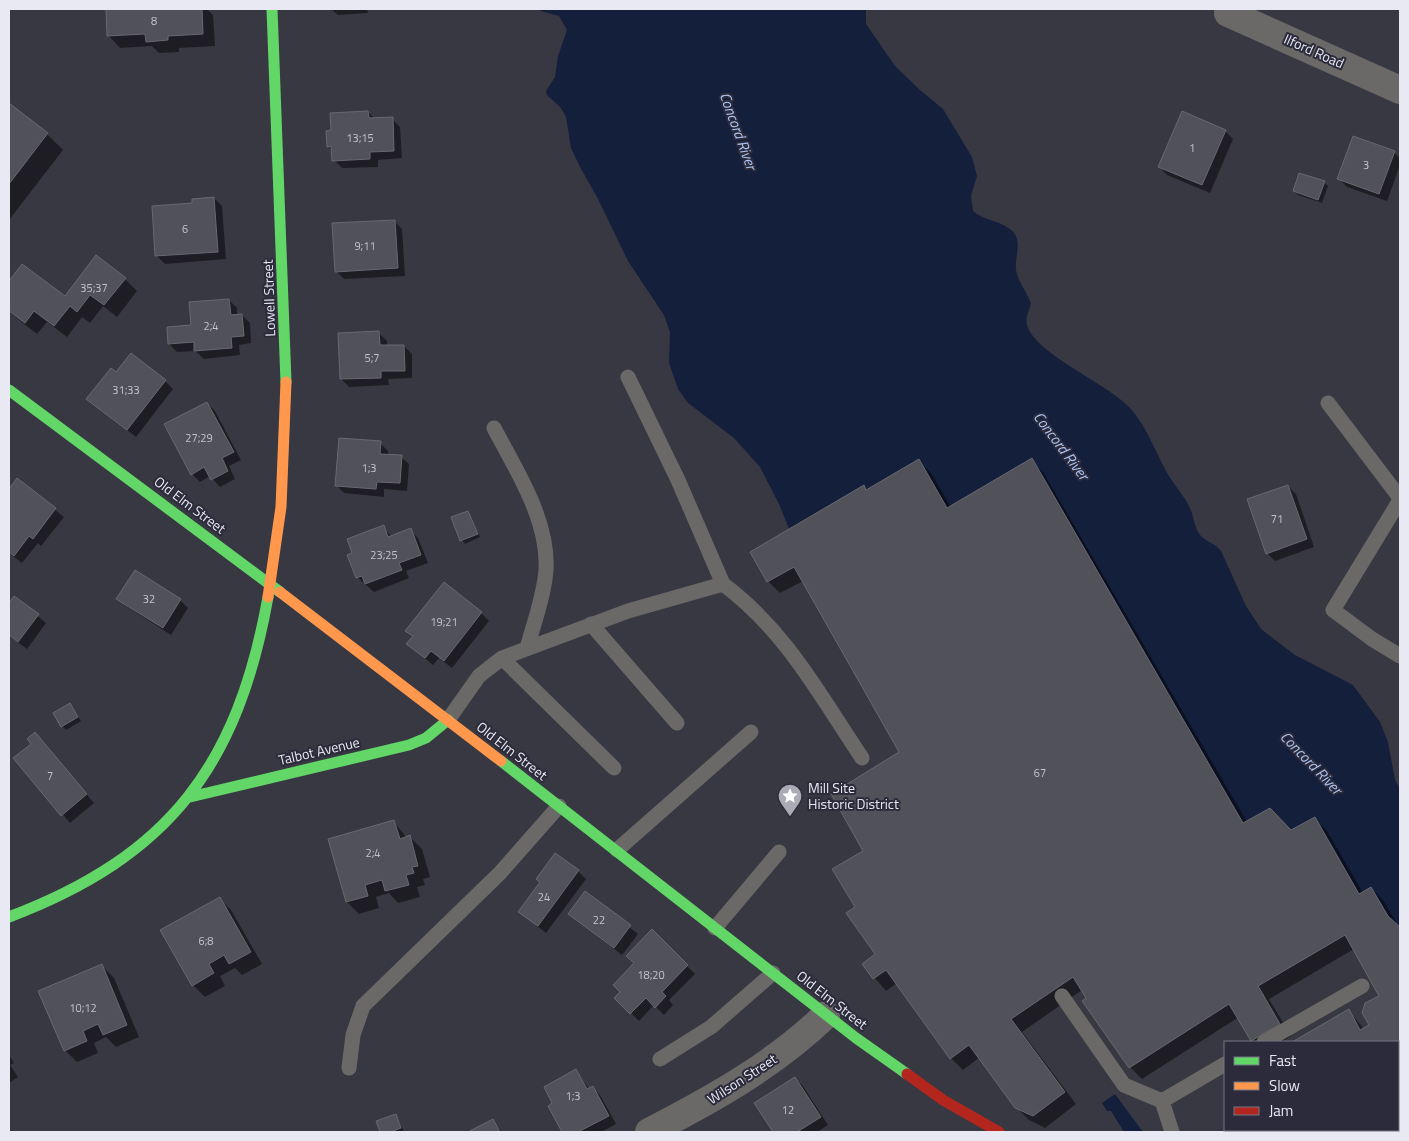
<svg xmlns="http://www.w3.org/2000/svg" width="1409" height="1141" font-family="'Titillium Web',sans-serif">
  <rect width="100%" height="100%" fill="#383842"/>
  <path fill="#141f3c" d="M 539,9 L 866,9 L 866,24 L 895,66 L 920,90 L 943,109 L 972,157 L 977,176 L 971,196 L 973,211 C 984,221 1000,220 1011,230 C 1025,241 1012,260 1017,274 C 1020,284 1027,293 1031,303 C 1030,310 1025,316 1027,325 C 1035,354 1107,383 1130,408 C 1146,425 1155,451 1166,471 C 1173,484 1183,494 1189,506 C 1194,515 1194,528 1200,535 C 1206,542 1215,543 1221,551 L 1246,606 L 1261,629 L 1295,655 L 1353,685 L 1380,722 L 1388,742 L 1395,780 L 1400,789 L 1400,928 L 1388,916 L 1371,887 L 1359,894 L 1315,817 L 1291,830 L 1270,808 L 1243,823 L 1032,459 L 947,508 L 919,459 L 866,490 L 864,485 L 789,529 L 779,504 L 760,467 L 734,438 L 688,403 L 678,389 L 669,363 L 670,332 L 664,315 L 628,261 L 597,197 L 580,167 L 571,148 L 566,117 L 561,108 L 547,95 L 546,91 L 555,77 L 558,56 L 567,30 L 559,16 L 541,11 Z
    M 1115,1094 L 1143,1132 L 1124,1132 L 1111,1111 L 1107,1111 L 1102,1103 Z"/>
  <path fill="#0007" d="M 107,9 L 207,9 L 213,15 L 215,46 L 179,48 L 179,52 L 159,53 L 152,46 L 120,48 L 108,35 Z
    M 331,9 L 367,9 L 368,13 L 338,15 Z
    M 9,104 L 47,134 L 63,150 L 9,220 Z
    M 368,112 L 375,119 L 392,119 L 400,127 L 402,158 L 378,160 L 378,167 L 342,168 L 334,160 L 333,151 L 328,146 Z
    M 1225,131 L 1233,139 L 1210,193 L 1167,175 L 1159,167 Z
    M 1394,152 L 1400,159 L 1400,165 L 1387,201 L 1347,187 L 1339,179 Z
    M 1324,182 L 1328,186 L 1322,203 L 1298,195 L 1294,191 Z
    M 214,198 L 222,206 L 226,259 L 165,264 L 157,256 L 193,204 Z
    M 394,221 L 402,229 L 405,276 L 344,279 L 336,271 Z
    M 22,265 L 65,298 L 125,279 L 137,291 L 117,317 L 103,306 L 90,323 L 82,317 L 67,337 L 47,322 L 37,334 L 9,312 L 9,283 Z
    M 229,300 L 237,308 L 237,316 L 242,315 L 250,323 L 251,343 L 239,345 L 240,355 L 204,359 L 195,351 L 177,352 L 169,344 L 168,328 L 192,326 Z
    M 379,333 L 387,341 L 387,346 L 404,346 L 412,354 L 412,378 L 388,379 L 389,385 L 349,387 L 341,379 Z
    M 165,381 L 173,389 L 136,437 L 88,399 Z
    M 207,403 L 215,411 L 241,460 L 229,466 L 235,479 L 220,487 L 210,476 L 200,482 L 192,474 Z
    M 380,443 L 388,451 L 388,456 L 401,457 L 409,464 L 407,491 L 384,489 L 384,497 L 344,493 L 336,485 Z
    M 1031,460 L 1043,472 L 1247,822 L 1292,832 L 1315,819 L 1327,831 L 1363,893 L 1371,888 L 1383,900 L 1400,929 L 1400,1065 L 1398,1066 L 1398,1042 L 1295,1042 L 1349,1011 L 1364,1029 L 1370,1026 L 1381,996 L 1354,949 L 1269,999 L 1291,1036 L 1281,1042 L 1254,1042 L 1239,1017 L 1142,1079 L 1130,1067 L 1082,990 L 1022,1032 L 1076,1104 L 1045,1128 L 1029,1120 L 1016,1107 L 980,1057 L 963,1070 L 951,1058 L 897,983 L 886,991 L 863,964 L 877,954 L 856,907 L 865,851 L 901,753 L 803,581 L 780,593 L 768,581 L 752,552 L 864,487 L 868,490 L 919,461 L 931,473 L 951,507 Z
    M 17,480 L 64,517 L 41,546 L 38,543 L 22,563 L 9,553 L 9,491 Z
    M 1288,486 L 1296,494 L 1314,547 L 1275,561 L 1267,553 Z
    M 468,512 L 480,537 L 465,544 L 462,540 Z
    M 383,527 L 392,537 L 410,530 L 418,538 L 428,563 L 406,571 L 409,578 L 374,592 L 357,577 Z
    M 135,571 L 180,600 L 188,608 L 171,635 L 126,606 L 118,599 Z
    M 15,597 L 46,623 L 27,649 L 9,636 L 9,605 Z
    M 481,613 L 489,621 L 452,668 L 439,658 L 433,665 L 408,644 L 413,637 L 407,631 Z
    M 69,704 L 81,721 L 66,730 L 62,726 Z
    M 35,734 L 94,803 L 70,823 L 15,758 L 33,744 Z
    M 394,822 L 407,838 L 410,837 L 422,849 L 430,877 L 423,879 L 425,885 L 417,887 L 420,897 L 398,903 L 389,893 L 376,897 L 379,908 L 359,914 L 347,902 Z
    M 578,871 L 586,879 L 546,933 L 520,912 Z
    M 585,892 L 638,934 L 622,955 L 569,914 Z
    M 219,898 L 231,910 L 262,964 L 242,975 L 235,968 L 220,976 L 225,986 L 205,997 L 193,985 Z
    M 652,931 L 695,974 L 669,1000 L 673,1005 L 664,1015 L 654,1005 L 639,1021 L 616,998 L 622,992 Z
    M 102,966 L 114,978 L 139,1037 L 116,1047 L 106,1037 L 94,1043 L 98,1053 L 77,1062 L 65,1050 Z
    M 9,1055 L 14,1063 L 10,1065 L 18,1077 L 9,1083 Z
    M 576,1071 L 589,1089 L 592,1087 L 600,1095 L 616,1124 L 601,1132 L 563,1132 L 549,1106 L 554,1104 Z
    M 795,1078 L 803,1086 L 828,1125 L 817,1132 L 775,1132 L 756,1104 Z
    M 396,1115 L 404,1132 L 381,1132 L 377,1122 Z
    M 492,1120 L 502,1132 L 471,1132 Z"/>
  <path fill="#515159" stroke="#686870" d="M 106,9 L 202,9 L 203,34 L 168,36 L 168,40 L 146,42 L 145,34 L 107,36 Z
    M 9,103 L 48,133 L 9,184 Z
    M 368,111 L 369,118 L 393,117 L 394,151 L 370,152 L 370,159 L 332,161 L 331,146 L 327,147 L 326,131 L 331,130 L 330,113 Z
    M 1182,111 L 1226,130 L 1202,185 L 1158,167 Z
    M 1353,136 L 1395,151 L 1379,194 L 1337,179 Z
    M 1299,173 L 1325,181 L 1318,200 L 1293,191 Z
    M 214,197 L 218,252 L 155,256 L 152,206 L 192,203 L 192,199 Z
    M 395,220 L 398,268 L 335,272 L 332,223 Z
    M 96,255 L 126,278 L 104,305 L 90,295 L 77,312 L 70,306 L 54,326 L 34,311 L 25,323 L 9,311 L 9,281 L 22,264 L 65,296 Z
    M 229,299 L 231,315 L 242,314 L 244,336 L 231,337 L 232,348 L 194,351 L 194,342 L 168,344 L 167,327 L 191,325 L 189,302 Z
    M 379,331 L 380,345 L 404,345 L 405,371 L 381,371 L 381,378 L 340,379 L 338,333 Z
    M 131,353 L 166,380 L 127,430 L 86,399 L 111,368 L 116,372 Z
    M 207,402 L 234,452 L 222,458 L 228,471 L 211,480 L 204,467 L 191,475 L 164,424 Z
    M 339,438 L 381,441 L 380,454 L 402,455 L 400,483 L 377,482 L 376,489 L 335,486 Z
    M 1032,458 L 1243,823 L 1270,808 L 1291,830 L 1315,817 L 1359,894 L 1371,887 L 1388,916 L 1400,927 L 1400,1047 L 1398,1048 L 1398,1042 L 1292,1042 L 1349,1009 L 1360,1030 L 1369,1025 L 1362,1013 L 1365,1003 L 1379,996 L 1345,935 L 1258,986 L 1280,1024 L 1251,1041 L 1229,1004 L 1129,1068 L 1082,1001 L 1086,998 L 1073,977 L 1011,1019 L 1065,1092 L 1033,1116 L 1015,1108 L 969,1045 L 950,1059 L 886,970 L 873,979 L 862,964 L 875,954 L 846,913 L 855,907 L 832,869 L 863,851 L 831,794 L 899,752 L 794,567 L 767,582 L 750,552 L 864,485 L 866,490 L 919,459 L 947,508 Z
    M 17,478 L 56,508 L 33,539 L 29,536 L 14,556 L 9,552 L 9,489 Z
    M 1288,485 L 1307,539 L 1266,554 L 1247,499 Z
    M 468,511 L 478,534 L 460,541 L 451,517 Z
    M 384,525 L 388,537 L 411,528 L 421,555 L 399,563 L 402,570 L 365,584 L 362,576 L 356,578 L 347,555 L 352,553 L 347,539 Z
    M 135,570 L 181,599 L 163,628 L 116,599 Z
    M 444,582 L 482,612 L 444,661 L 431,651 L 425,658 L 406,644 L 413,636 L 405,631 Z
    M 14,596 L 39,614 L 18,642 L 9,635 L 9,603 Z
    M 70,703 L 78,717 L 61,727 L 53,713 Z
    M 35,732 L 87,794 L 61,816 L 13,758 L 31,744 L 27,739 Z
    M 394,820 L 400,839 L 410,835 L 418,866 L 412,867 L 414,873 L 406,875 L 409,885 L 385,891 L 382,880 L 365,885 L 368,896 L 346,902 L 328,839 Z
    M 555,853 L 579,870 L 538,926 L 518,912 L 540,882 L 536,879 Z
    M 585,891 L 631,925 L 614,948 L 568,914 Z
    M 220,897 L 251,952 L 229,964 L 224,955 L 209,964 L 214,973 L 192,986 L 160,930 Z
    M 652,929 L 688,965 L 662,992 L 666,996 L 655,1008 L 646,998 L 630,1014 L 614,998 L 620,992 L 613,985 L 634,963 L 626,956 Z
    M 102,964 L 127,1025 L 103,1035 L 98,1024 L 83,1031 L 87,1041 L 64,1051 L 38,991 Z
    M 576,1069 L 587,1089 L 593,1086 L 609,1116 L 578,1132 L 562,1132 L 548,1106 L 552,1103 L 544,1087 Z
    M 795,1077 L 821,1117 L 797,1132 L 773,1132 L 754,1103 Z
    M 396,1114 L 401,1128 L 390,1132 L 380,1132 L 376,1121 Z
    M 493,1119 L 500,1132 L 468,1132 Z"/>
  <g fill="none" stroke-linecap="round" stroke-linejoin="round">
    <path stroke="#6b6968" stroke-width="15" d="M 1328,403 L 1400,498
      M 494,428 C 516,470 549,520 546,570 C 544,596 534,623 527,648
      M 1400,500 L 1333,610 L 1372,639 L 1400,656
      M 723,584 C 786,631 819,694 862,758
      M 591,624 L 677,723
      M 502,658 L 614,768
      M 448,720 L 479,676 L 502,658 L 628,611 L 723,584 L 678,480 L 628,377
      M 617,850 L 751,732
      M 715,928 L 779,852
      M 1062,996 L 1124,1085 L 1162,1101
      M 1264,1042 L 1362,986
      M 660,1059 L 711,1027 L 773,973
      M 349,1068 L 353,1035 L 363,1006 L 500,873 L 559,806
      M 1172,1132 L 1162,1101 L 1225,1064"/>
    <path stroke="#6b6968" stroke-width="28" d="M 1228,13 L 1400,90
      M 649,1132 C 713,1099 774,1065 826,1015"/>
    <path stroke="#63d668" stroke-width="11" d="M 272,9 L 286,382
      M 9,390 L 280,592
      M 501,761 L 856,1038 L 907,1074
      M 190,797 L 409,745 L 426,738 L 448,720
      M 9,917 C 170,856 238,765 268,597
      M 1398,1078 L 1400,1077"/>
    <path stroke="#ff974d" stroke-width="11" d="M 280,592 L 501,761
      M 268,597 L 281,507 L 286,382
      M 1291,1132 L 1297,1130"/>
    <path stroke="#b3261e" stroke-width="11" d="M 907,1074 L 943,1100 L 999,1132"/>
  </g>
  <defs>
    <symbol id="sight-pin" viewBox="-11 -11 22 30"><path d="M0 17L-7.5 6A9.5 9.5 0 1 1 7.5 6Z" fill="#aaabb5" stroke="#2b2b3b"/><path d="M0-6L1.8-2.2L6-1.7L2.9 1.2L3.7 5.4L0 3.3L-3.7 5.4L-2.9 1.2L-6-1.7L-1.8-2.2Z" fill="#fff"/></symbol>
  </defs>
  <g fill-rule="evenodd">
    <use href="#sight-pin" x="776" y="782" width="28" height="38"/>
  </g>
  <g text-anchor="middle" stroke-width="4" stroke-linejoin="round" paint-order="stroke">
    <g font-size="11" fill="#c2c3cc">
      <text x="154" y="25">8</text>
      <text x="360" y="142">13;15</text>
      <text x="1192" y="152">1</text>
      <text x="1366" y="169">3</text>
      <text x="185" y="233">6</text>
      <text x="365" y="250">9;11</text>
      <text x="94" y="292">35;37</text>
      <text x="211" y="330">2;4</text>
      <text x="372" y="362">5;7</text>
      <text x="126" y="394">31;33</text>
      <text x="199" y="442">27;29</text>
      <text x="369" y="472">1;3</text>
      <text x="1277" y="523">71</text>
      <text x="384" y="559">23;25</text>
      <text x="149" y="603">32</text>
      <text x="444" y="626">19;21</text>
      <text x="1040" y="777">67</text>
      <text x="50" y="780">7</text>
      <text x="373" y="857">2;4</text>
      <text x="544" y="901">24</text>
      <text x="599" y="924">22</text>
      <text x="206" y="945">6;8</text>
      <text x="651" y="979">18;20</text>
      <text x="83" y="1012">10;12</text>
      <text x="573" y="1100">1;3</text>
      <text x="788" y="1114">12</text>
    </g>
    <g font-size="14" fill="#e8e9f3" stroke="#2b2b3b">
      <text transform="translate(1314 51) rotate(24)" y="5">Ilford Road</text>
      <text transform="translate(269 298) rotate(-92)" y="5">Lowell Street</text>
      <text transform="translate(190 505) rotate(37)" y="5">Old Elm Street</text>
      <text transform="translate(319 751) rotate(-13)" y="5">Talbot Avenue</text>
      <text transform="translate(512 751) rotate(38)" y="5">Old Elm Street</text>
      <text transform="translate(832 1000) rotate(38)" y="5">Old Elm Street</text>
      <text transform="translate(742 1079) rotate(-33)" y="5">Wilson Street</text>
    </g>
    <g font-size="14" fill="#e8e9f3" stroke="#2b2b3b" text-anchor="start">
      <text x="808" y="793">Mill Site<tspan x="808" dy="16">Historic District</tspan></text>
    </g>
    <g font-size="15" font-style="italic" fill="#acc4f4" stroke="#2b2b3b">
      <text transform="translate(738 131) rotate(70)" y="5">Concord River</text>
      <text transform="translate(1061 446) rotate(53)" y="5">Concord River</text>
      <text transform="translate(1311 763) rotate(46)" y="5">Concord River</text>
    </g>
  </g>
  <rect width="1409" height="1141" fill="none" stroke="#e8e9f3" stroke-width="20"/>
  <rect x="1224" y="1041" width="175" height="90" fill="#2b2b3b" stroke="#777785"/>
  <rect x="1234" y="1057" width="25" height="8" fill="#63d668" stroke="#777785"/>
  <text x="1269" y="1066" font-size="15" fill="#e8e9f3">Fast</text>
  <rect x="1234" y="1082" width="25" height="8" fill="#ff974d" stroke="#777785"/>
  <text x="1269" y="1091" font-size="15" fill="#e8e9f3">Slow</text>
  <rect x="1234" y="1107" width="25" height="8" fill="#b3261e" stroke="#777785"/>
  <text x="1269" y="1116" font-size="15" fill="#e8e9f3">Jam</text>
</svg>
